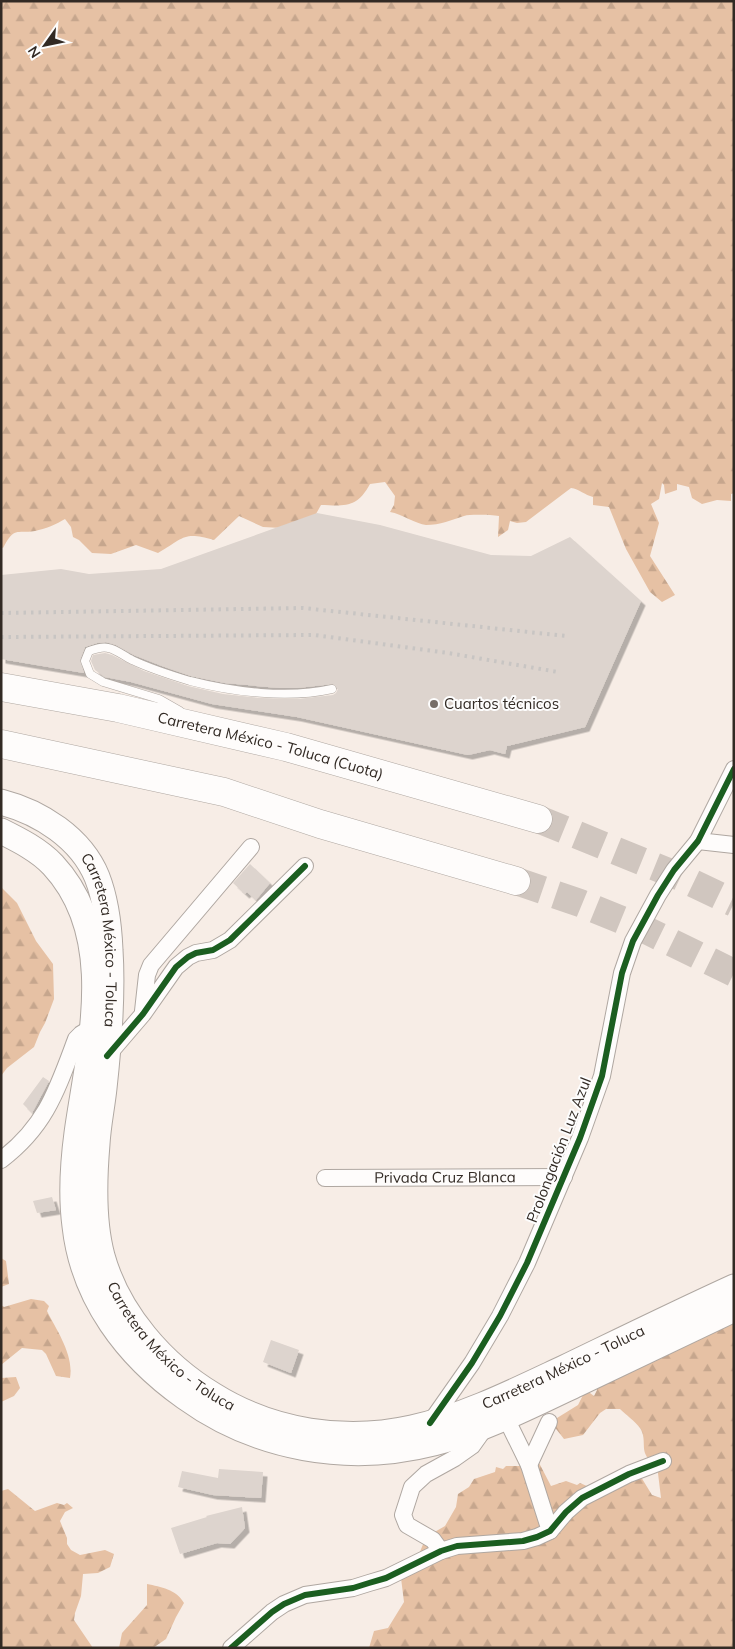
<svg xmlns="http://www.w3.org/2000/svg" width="735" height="1649" font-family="Mulish,sans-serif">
  <defs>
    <pattern id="forest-firs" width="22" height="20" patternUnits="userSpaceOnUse" patternTransform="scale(1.25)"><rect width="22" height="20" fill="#e6c1a4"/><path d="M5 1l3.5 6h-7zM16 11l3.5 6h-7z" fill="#c6a68d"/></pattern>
    <filter id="shadow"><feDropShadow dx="4.5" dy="4.5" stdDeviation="0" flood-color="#0004"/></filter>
  </defs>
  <rect width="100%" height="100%" fill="#f7ede6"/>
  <path fill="url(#forest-firs)" d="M 1,1 L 734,1 L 734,493 L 731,494 L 731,501 L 717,500 L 702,504 L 692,498 L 689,487 L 677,484 L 677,490 L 665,494 L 664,485 L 662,483 L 659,499 L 651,504 L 659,523 L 650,556 L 675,595 L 662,602 L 650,592 L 626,549 L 609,507 L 593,505 L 593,497 C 585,495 579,489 571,488 L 526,522 L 517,523 L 510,521 L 508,530 L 498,537 L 499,516 C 491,515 471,514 464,516 C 452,520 440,525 426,525 C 416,524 402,514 390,512 L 394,505 L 395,496 L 385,482 L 370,484 C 357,508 345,506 321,505 L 312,521 L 300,529 L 263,527 L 239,516 L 214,540 C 183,531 184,538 158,553 L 136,545 L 111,554 L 92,553 L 79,540 L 73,537 L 71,527 L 65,519 C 57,524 45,529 35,531 C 15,534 15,526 3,548 L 1,547 Z
    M 1,887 L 17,903 L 36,941 L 53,964 L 54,999 L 45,1023 L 40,1032 L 34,1047 L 7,1068 L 1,1076 Z
    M 1,1258 L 6,1261 L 9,1284 L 1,1287 Z
    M 31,1299 L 44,1301 L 49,1306 L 47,1311 C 57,1331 74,1355 70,1378 L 56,1376 L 46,1354 L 42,1350 L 22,1348 L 1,1365 L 1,1305 L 4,1307 Z
    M 734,1303 L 734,1648 L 369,1648 L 374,1631 L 388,1628 L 404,1602 L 400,1570 L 417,1559 L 426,1537 L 445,1526 L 456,1507 L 458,1494 L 469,1487 L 474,1479 L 495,1472 L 496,1467 L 503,1469 L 506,1466 L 520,1466 L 537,1459 L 551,1486 L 566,1481 L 577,1485 L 580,1483 L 596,1490 L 638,1472 L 652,1495 L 661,1498 L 657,1465 C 636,1454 649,1442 640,1428 C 635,1421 626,1415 620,1409 L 606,1409 L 600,1413 L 583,1435 L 564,1439 L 553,1425 L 557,1418 L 578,1405 L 584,1393 L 590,1393 L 594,1396 L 597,1390 L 594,1381 Z
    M 16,1377 L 20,1388 L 14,1396 L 1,1402 L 1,1378 Z
    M 8,1489 L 35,1511 L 57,1503 L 64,1505 L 67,1503 L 73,1508 L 65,1512 L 60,1521 L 67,1538 L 67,1544 L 71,1550 L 80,1555 L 105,1550 L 114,1554 L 110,1567 L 98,1573 L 83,1574 L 81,1596 L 75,1613 L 74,1620 L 93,1648 L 1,1648 L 1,1491 Z
    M 147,1584 C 161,1587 176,1589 184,1603 L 176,1617 L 166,1639 L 153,1648 L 119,1648 L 122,1633 L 147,1605 Z"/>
  <path fill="#ddd4ce" filter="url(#shadow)" d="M 317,513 L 380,525 L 491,555 L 531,556 L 570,537 L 641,601 L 585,727 L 507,746 L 505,754 L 490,750 L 468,755 L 297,717 L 212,704 L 131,682 L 105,677 L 95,670 L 91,661 L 93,655 L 105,653 L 112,655 L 144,671 L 188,686 L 223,694 L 260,698 L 298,699 L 333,695 L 336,693 L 338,689 L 333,684 L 297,688 L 279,688 L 225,683 L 191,676 L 162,666 L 134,655 L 116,645 L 106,642 L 97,643 L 85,647 L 80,660 L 84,673 L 1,659 L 1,575 L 61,569 L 89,574 L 161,569 Z
    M 250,864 L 270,883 L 256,900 L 247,892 L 245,894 L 233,883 Z
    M 43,1077 L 49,1081 L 32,1113 L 23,1104 Z
    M 52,1197 L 56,1210 L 37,1213 L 33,1201 Z
    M 271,1340 L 299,1350 L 291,1373 L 263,1362 Z
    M 219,1469 L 263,1472 L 261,1498 L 213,1495 L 178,1487 L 182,1471 L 218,1478 Z
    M 242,1507 L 245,1528 L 230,1544 L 217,1543 L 180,1554 L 171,1528 L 207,1517 L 206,1516 Z"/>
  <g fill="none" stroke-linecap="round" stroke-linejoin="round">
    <path stroke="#d0c6bf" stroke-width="28" stroke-dasharray="28 14" stroke-linecap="butt" d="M 538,819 L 678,876 L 734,903
      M 516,881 L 580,903 L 646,930 L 734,973"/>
    <defs>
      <path id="service" d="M 180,711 L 159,699 L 103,682 L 90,674 L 85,661 L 89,651 C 95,649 102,646 108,648 C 116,649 125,657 132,660 C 151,669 170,675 190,681 C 233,692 288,699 332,689"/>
      <g id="minor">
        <path d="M 698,841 L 734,845"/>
        <path d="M 143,1011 L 147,975 L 151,965 L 251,847"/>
        <path d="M 107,1056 L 143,1014 L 176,967 L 188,957 L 196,953 L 213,950 L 230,940 L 305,866"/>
        <path d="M 1,1160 C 46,1126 57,1090 76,1039 L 81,1034 L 94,1026"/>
        <path id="s1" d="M 325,1178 L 564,1177"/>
        <path d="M 505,1416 L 529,1465 L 550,1531"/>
        <path d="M 430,1423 L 472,1363 L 500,1316 L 527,1263 L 580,1138 L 602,1076 L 622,973 L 633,941 L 658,895 L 674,870 L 698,841 L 734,769"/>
        <path d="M 529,1465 L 549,1422"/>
        <path d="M 441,1551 L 433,1540 L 407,1525 L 403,1515 L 412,1487 L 426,1474 L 455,1458 L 472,1446 L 487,1425"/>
        <path d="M 231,1648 L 272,1612 L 284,1604 L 305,1595 L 353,1588 L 369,1583 L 386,1578 L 441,1551 L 457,1546 L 523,1541 L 537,1537 L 550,1531 L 566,1512 L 582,1498 L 629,1474 L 663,1461"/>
      </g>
      <g id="primary">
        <path id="s2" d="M 1,802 C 40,812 81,838 97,877 C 106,900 109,926 110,950 C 113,996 109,1043 104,1088 C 102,1107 98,1125 97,1144 C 94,1179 93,1223 102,1256 C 118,1314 163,1365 213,1395 C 272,1432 345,1443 412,1428 C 465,1416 515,1391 564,1368 C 620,1341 677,1313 734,1287"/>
        <path d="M 1,831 C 19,840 39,850 53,865 C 120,937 89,1047 77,1133 C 73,1163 71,1196 75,1226 C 83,1298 127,1356 185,1397 C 257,1449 348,1465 434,1443 C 481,1431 533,1405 577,1384 C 629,1359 681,1334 734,1309"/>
      </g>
      <g id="motorway">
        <path id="s3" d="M 1,687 L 118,708 L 286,747 L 538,819"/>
        <path d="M 1,744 L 224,792 L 320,824 L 516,881"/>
      </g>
    </defs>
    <use href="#service" stroke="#afa7a1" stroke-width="9"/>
    <use href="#minor" stroke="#afa7a1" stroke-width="18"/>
    <use href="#primary" stroke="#afa7a1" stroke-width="27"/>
    <use href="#motorway" stroke="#afa7a1" stroke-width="29"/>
    <use href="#service" stroke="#fefcfb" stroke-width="8"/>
    <use href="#minor" stroke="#fefcfb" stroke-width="16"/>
    <use href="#primary" stroke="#fefcfb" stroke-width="25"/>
    <use href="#motorway" stroke="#fefcfb" stroke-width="28"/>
    <path stroke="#c8c5c3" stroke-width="4" stroke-dasharray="2.5 5" stroke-linecap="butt" d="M 1,613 L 303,608 L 566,636
      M 1,637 L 314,635 L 448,653 L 558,672"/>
    <defs>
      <path id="cycleway" d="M 107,1056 L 143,1014 L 176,967 L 188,957 L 196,953 L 213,950 L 230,940 L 305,866
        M 430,1423 L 472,1363 L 500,1316 L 527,1263 L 580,1138 L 602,1076 L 622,973 L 633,941 L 658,895 L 674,870 L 698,841 L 734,769
        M 231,1648 L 272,1612 L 284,1604 L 305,1595 L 353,1588 L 369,1583 L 386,1578 L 441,1551 L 457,1546 L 523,1541 L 537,1537 L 550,1531 L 566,1512 L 582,1498 L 629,1474 L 663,1461"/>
    </defs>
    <use href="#cycleway" stroke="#fdfdfd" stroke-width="9"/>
    <use href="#cycleway" stroke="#1b5e20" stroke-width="6"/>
  </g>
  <circle fill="#776e68" stroke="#fdfdfd" stroke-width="2" cx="434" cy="704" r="5"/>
  <g text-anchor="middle" stroke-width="4" stroke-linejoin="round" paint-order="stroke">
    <g font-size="15" fill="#322a24" stroke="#fdfdfd" text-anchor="start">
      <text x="444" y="709">Cuartos técnicos</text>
    </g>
    <g font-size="15" fill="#322a24" stroke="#fdfdfd">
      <text dy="5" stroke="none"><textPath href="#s3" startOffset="276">Carretera México - Toluca (Cuota)</textPath></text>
      <text dy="5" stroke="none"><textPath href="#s2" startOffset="189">Carretera México - Toluca</textPath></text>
      <text transform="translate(559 1150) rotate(-69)" y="5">Prolongación Luz Azul</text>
      <text dy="5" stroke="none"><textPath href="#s1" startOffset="120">Privada Cruz Blanca</textPath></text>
      <text dy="5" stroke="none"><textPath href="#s2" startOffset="625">Carretera México - Toluca</textPath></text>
      <text dy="5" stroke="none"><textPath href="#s2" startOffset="1060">Carretera México - Toluca</textPath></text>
    </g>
  </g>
  <rect width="735" height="1649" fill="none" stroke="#322a24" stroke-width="5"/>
  <g transform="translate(45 45) rotate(237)" stroke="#fdfdfd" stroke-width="4" paint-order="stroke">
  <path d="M0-4L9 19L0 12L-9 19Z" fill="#322a24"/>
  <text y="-8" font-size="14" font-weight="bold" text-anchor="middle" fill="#322a24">N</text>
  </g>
</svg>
